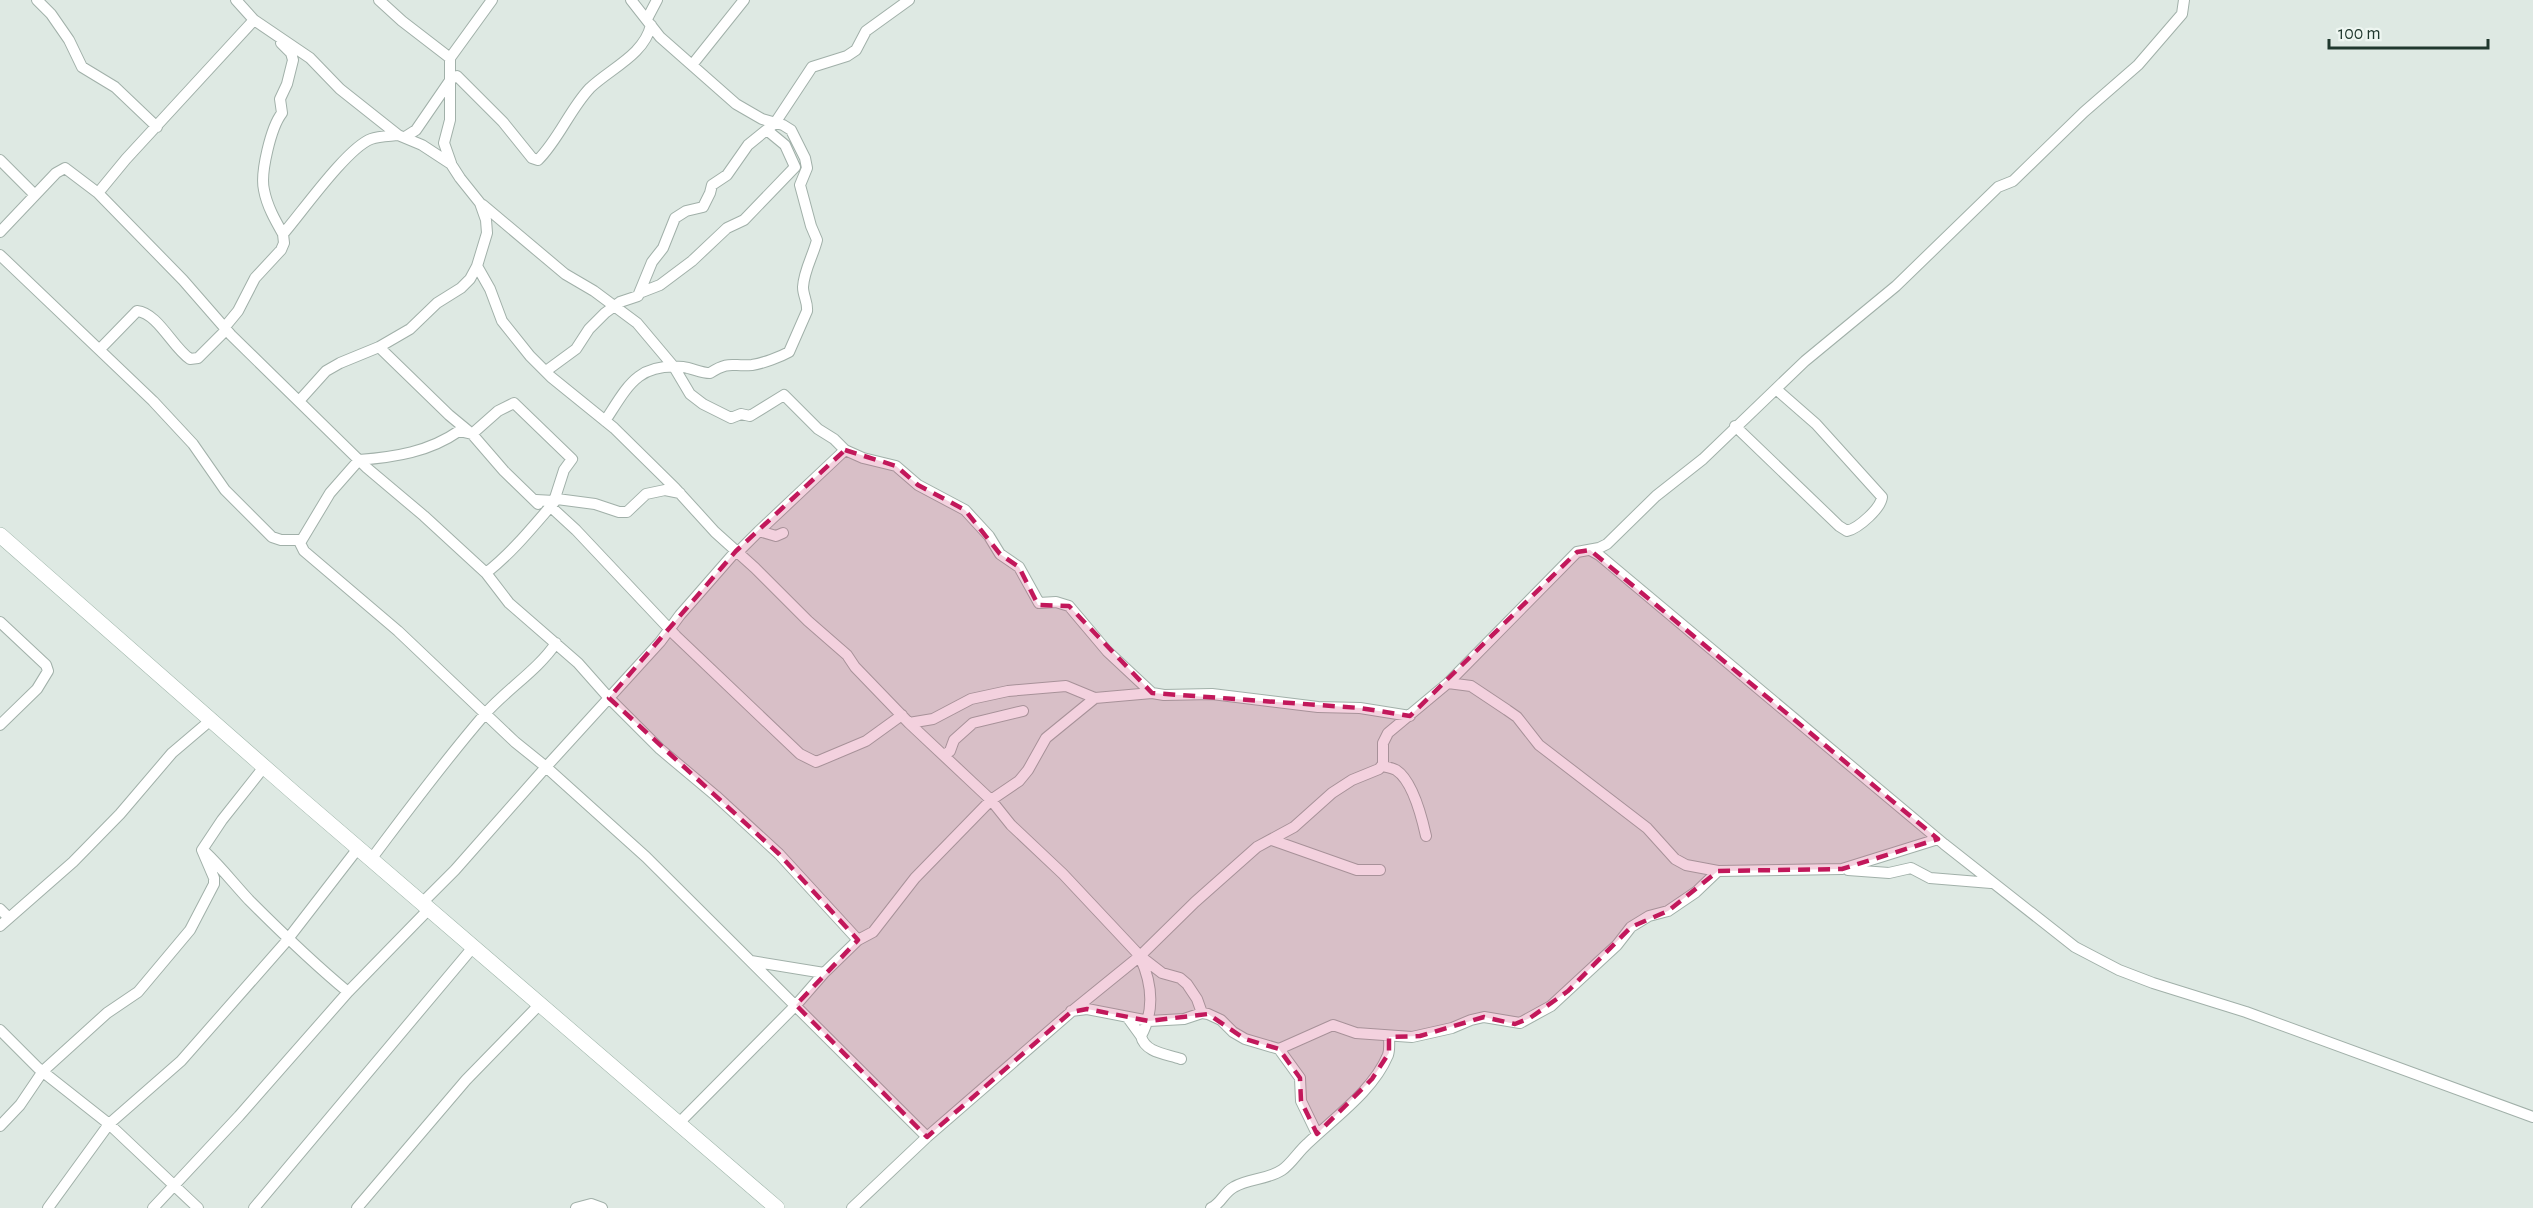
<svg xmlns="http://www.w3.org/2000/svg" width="2533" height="1208" font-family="'Alegreya Sans',sans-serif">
  <rect width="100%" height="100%" fill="#dee9e3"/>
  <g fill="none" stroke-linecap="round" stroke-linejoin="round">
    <defs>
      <path id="street" d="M 37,0 L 51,14 L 69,40 L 82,67 L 115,87 L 157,127
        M 236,0 L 254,20 L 310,58 L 340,89 L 398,135 L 422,145 L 451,164 L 460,178 L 480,203 L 486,220 L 487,233 L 477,266 L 490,289 L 502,321 L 530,356 L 551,377 L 614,428 L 675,488 L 715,532 L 755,568 L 808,621 L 847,655 L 855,667 L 909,723 L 991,800 L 1011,825 L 1063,874 L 1140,956 L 1162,973 L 1180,978 L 1187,984 L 1197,999 L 1202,1013
        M 379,0 L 402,21 L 450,58
        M 647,19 L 657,0
        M 281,43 L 291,53 L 293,60 L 287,84 L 280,99 L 282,113 C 271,127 260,173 264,190 C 267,206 275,220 283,234
        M 692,65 L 744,0
        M 405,137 L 416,130 L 451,79 L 457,76 L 503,122 L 532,158 L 538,160 C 559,139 570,109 590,88 C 611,68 644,55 651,25
        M 0,160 L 35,195
        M 451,163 L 444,143 L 450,120 L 450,58 L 492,0
        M 98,193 L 126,159 L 254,20
        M 483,205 L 565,274 L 594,291 L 637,323 L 674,367 L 690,394 L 703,404 L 731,418 L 741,414 L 750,416 L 784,395 L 818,429 L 834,439 L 845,450 L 863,458 L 896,466 L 918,485 L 965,510 L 989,536 L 1000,554 L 1019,567 L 1039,603 L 1056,602 L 1069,606 L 1107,651 L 1152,693
        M 0,232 L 56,173 L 65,168 L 98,193 L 183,280 L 231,335 L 367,468 L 424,516 L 486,573 L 509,603 L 578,663 L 609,698 L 660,749 L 716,796 L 779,854 L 858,940
        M 0,255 L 153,401 L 193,444 L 225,490 L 272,537 L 281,540 L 301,540
        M 642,292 L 660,285 L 692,261 L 727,228 L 744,220 L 795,167 L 785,145 L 768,131
        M 224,328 L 238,311 L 255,278 L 281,250 L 284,243 L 283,234 C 302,212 347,148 371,139 C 379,136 390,136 398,135
        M 379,347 L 449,415 L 472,434 L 504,471 L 538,504
        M 100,349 L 137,311 C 158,313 173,348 190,359 L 198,358 L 226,330
        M 546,371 L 576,349 L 589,329 L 605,313 L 620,302 L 638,296 L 652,262 L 663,248 L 675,218 L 686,211 L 703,207 L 710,193 L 712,185 L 727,175 L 748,145 L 775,123 L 812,67 L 847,56 L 856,50 L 866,31 L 909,0
        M 299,401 L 326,371 L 340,363 L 379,347 L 410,329 L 437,303 L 461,288 L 470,279 L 477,266
        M 605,421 C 628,386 637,363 683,367 C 692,368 701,373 710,373 C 730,360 732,367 752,365 C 764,363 780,357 789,352 L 807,311 C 808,302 803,296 803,287 C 804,270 813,256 817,240 L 811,226 L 800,185 L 807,168 L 805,158 L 791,130 L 783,125 L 762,119 L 736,104 L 660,37 L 631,0
        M 1735,426 L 1839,526 L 1847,531 C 1859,528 1881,508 1882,497 L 1816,424 L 1776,389
        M 536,500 L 554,501 L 564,470 L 572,459 L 514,403 L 498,411 L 472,434 L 459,431 C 429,452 395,457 359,460 L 330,493 L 300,543 L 304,551 L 398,631 L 515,742 L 546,767 L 646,857 L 927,1137
        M 551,507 L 576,530 L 676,636 L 800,754 L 816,762 L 866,741 L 902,715
        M 759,531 L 845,450
        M 1590,550 L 1599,555 L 1944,844 L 2075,947 L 2119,970 L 2153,983 L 2246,1012 L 2533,1117
        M 738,552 L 759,531 L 776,536 L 783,533
        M 486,573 C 514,551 534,525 557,499 L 595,504 L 619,512 L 627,512 L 646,494 L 665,490 L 680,493
        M 0,622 L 46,665 L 48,671 L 37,689 L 0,725
        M 1448,683 L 1471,686 L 1507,710 L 1517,717 L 1539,745 L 1647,828 L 1675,859 L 1686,865 L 1718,871 L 1842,869 L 1938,839
        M 909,723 L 933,719 L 971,699 L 1008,691 L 1066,686 L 1095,698
        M 944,755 L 950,751 L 954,740 L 973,723 L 1023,711
        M 1382,766 C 1386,767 1392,768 1396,770 C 1413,781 1422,818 1426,836
        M 1272,840 L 1357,870 L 1380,870
        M 202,850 L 222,820 L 264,767
        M 205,852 C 221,867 234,884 249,900 C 281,932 313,963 348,992
        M 372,858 C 409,809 445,760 485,714 C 507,689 538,670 556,643
        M 1848,870 L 1889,873 L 1911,868 L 1930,878 L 1991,883
        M 423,902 L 455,870 L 546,767 L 660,642 L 680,615 L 736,551
        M 0,909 L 9,918
        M 0,926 L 73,862 L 120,814 L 172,753 L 212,719
        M 751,961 L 824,973
        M 1071,1011 L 1087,1009 L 1149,1021 L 1184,1019 L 1202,1013 L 1208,1014 L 1221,1020 L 1233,1032 L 1245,1039 L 1279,1049 L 1333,1025 L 1356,1033 L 1412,1037 L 1452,1028 L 1471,1020 L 1484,1017 L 1520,1023 L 1551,1006 L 1617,945 L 1631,927 L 1649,916 L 1668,911 L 1696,892 L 1718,871
        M 1128,1018 L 1141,1036 C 1155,1010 1152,983 1140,957
        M 0,1030 L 38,1068 L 109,1124 L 198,1208
        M 1141,1036 C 1145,1053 1167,1054 1181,1059
        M 1279,1049 L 1300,1078 L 1301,1101 L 1317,1134
        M 679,1123 L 796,1005 L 824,973 L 858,940 L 873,932 L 915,878 L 991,800 L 1019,781 L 1028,770 L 1046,738 L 1095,698 L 1152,693 L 1164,695 L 1212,694 L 1318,707 L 1360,708 L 1410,716
        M 0,1126 L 20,1105 L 43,1071 L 107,1013 L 138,992 L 190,930 L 214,884 L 214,878 L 202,850
        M 48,1208 L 109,1124 L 181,1061 L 284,944 L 359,847
        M 153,1208 L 239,1116 L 348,992 L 430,908
        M 254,1208 L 474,946
        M 357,1208 L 466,1080 L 541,1003
        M 576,1208 L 591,1204 L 602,1208
        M 852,1208 L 927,1137 L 1071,1012 L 1140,956 L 1195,902 L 1257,847 L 1294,827 L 1332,793 L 1352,780 L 1379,769 L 1383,764 L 1383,743 L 1388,733 L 1448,683 L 1577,552 L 1599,548 L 1607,544 L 1656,496 L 1703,459 L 1805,361 L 1896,286 L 1998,187 L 2013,181 L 2084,112 L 2138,65 L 2182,14 L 2184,0
        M 1211,1208 C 1222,1203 1223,1193 1234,1187 C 1249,1178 1267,1180 1282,1170 C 1291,1164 1298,1152 1307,1144 C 1335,1117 1373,1091 1388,1055 C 1390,1049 1389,1042 1389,1037"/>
      <path id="secondary" d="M 0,535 L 294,793 L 777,1208"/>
    </defs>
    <use href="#street" stroke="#a1b0a9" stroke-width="12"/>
    <use href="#secondary" stroke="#9eb4a9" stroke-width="16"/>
    <use href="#street" stroke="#fff" stroke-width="10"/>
    <use href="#secondary" stroke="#fff" stroke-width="15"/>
  </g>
  <path fill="#c2185b" fill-opacity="0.2" stroke="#c2185b" stroke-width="4.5" stroke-dasharray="12 8" stroke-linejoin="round" d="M 845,450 L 896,466 L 918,485 L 965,510 L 1000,554 L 1019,567 L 1038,605 L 1069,606 L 1152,693 L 1360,708 L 1410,716 L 1577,552 L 1590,550 L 1938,839 L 1842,869 L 1718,871 L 1668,911 L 1631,927 L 1568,991 L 1530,1018 L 1515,1024 L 1484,1017 L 1420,1036 L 1389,1037 L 1389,1053 L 1372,1079 L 1317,1134 L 1301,1101 L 1300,1078 L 1279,1049 L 1245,1039 L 1208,1014 L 1149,1021 L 1087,1009 L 1071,1012 L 927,1137 L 796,1005 L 858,940 L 779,854 L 609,698 L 736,551 Z"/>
  <path d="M2329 39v9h159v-9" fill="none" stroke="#20382e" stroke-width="3"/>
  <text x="2338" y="39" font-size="18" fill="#20382e" stroke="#eef6f1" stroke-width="4.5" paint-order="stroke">100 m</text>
</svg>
